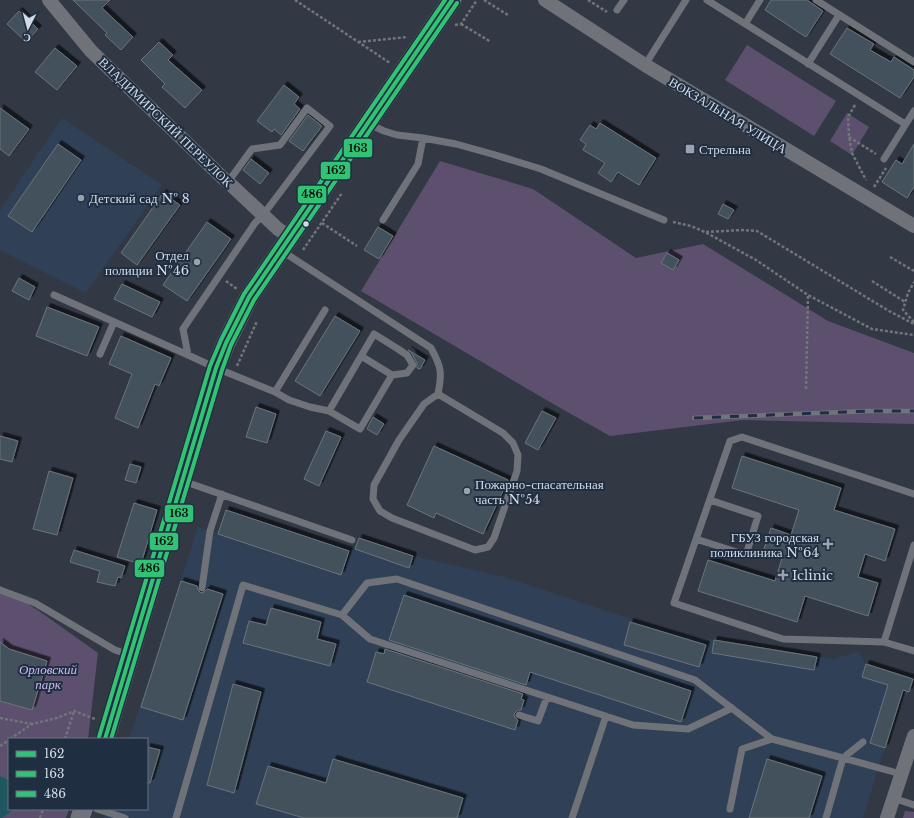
<svg xmlns="http://www.w3.org/2000/svg" width="914" height="818" font-family="'Libre Baskerville',serif">
  <defs>
    <filter id="shadow"><feDropShadow dx="3.5" dy="-3.5" stdDeviation="0" flood-color="#0009"/></filter>
  </defs>
  <rect width="100%" height="100%" fill="#323944"/>
  <path fill="#2f4057" d="M 62,118 L 162,185 L 86,293 L 0,250 L 0,210 Z
    M 198,527 L 341,575 L 349,551 L 355,549 L 409,568 L 413,556 L 505,577 L 676,634 L 832,659 L 859,652 L 864,662 L 866,664 L 913,679 L 909,692 L 898,704 L 863,818 L 104,818 L 107,809 L 147,809 L 147,739 L 129,739 Z"/>
  <path fill="#5c506e" d="M 747,45 L 836,101 L 814,136 L 725,80 Z
    M 847,113 L 869,127 L 852,155 L 830,141 Z
    M 440,161 L 533,189 L 636,258 L 703,244 L 828,321 L 914,353 L 914,424 L 743,420 L 610,436 L 555,405 L 361,291 Z
    M 0,586 L 39,611 L 98,653 L 88,739 L 9,739 L 9,809 L 69,809 L 66,818 L 0,818 Z
    M 905,811 L 914,812 L 914,818 L 903,818 Z"/>
  <path fill="#1e5760" d="M 0,776 L 9,780 L 9,809 L 14,809 L 13,810 L 2,818 L 0,818 Z"/>
  <path fill="#42515b" stroke="#6b747c" filter="url(#shadow)" d="M 73,0 L 110,0 L 102,8 L 133,37 L 121,50 L 105,35 L 107,33 Z
    M 771,0 L 807,0 L 823,11 L 806,37 L 765,10 Z
    M 19,11 L 38,29 L 26,42 L 7,24 Z
    M 847,28 L 874,44 L 870,50 L 891,62 L 894,57 L 914,70 L 914,77 L 900,98 L 830,54 Z
    M 159,42 L 173,55 L 168,60 L 202,90 L 185,108 L 162,87 L 165,84 L 141,60 Z
    M 55,48 L 77,66 L 57,90 L 35,72 Z
    M 284,85 L 299,97 L 294,104 L 300,109 L 281,135 L 274,129 L 272,132 L 257,121 Z
    M 0,108 L 29,129 L 9,156 L 0,149 Z
    M 308,115 L 322,126 L 303,151 L 289,141 Z
    M 600,123 L 656,158 L 639,185 L 618,172 L 611,182 L 598,173 L 605,163 L 583,150 L 586,144 L 580,140 L 590,125 L 596,129 Z
    M 58,144 L 81,160 L 32,232 L 8,216 Z
    M 914,144 L 914,187 L 907,198 L 882,182 L 896,160 L 902,164 Z
    M 251,159 L 269,173 L 260,184 L 243,170 Z
    M 163,193 L 180,205 L 137,265 L 121,253 Z
    M 723,204 L 734,210 L 728,219 L 718,214 Z
    M 207,222 L 231,239 L 187,301 L 163,285 Z
    M 378,227 L 393,236 L 379,259 L 364,250 Z
    M 667,253 L 679,260 L 673,270 L 661,263 Z
    M 19,278 L 35,287 L 29,300 L 12,291 Z
    M 122,284 L 160,302 L 152,317 L 114,299 Z
    M 47,307 L 99,327 L 87,356 L 36,336 Z
    M 335,316 L 360,331 L 320,396 L 295,381 Z
    M 121,336 L 171,358 L 159,386 L 155,384 L 138,428 L 115,418 L 132,374 L 109,364 Z
    M 408,350 L 425,360 L 420,369 L 417,368 L 417,363 L 411,352 Z
    M 256,407 L 276,414 L 267,443 L 246,437 Z
    M 542,411 L 556,418 L 538,450 L 525,443 Z
    M 373,417 L 384,424 L 377,435 L 367,429 Z
    M 326,431 L 341,437 L 319,486 L 304,479 Z
    M 0,436 L 18,441 L 12,462 L 0,459 Z
    M 434,446 L 508,480 L 483,534 L 436,513 L 434,518 L 407,505 Z
    M 742,456 L 841,488 L 834,510 L 895,529 L 885,561 L 865,554 L 858,577 L 878,583 L 868,616 L 805,596 L 797,622 L 698,591 L 708,560 L 775,581 L 782,558 L 763,552 L 771,528 L 791,535 L 799,510 L 732,488 Z
    M 130,464 L 141,467 L 136,483 L 125,480 Z
    M 49,471 L 73,478 L 57,535 L 33,529 Z
    M 134,503 L 157,510 L 141,564 L 117,557 Z
    M 226,510 L 349,551 L 341,575 L 218,534 Z
    M 359,538 L 413,556 L 409,568 L 355,549 Z
    M 74,550 L 125,566 L 121,578 L 118,577 L 115,586 L 97,582 L 100,571 L 70,562 Z
    M 181,581 L 197,586 L 198,590 L 201,593 L 204,592 L 207,589 L 223,594 L 183,720 L 141,707 Z
    M 404,595 L 691,691 L 681,722 L 530,672 L 526,685 L 389,640 Z
    M 271,608 L 321,622 L 317,639 L 336,644 L 330,666 L 243,643 L 249,621 L 266,625 Z
    M 630,622 L 706,645 L 699,667 L 624,645 Z
    M 714,640 L 817,657 L 814,670 L 712,653 Z
    M 0,642 L 9,649 L 47,661 L 32,710 L 0,701 Z
    M 385,649 L 523,694 L 521,699 L 524,700 L 521,710 L 518,710 L 514,714 L 515,718 L 518,720 L 515,730 L 367,682 L 376,652 L 384,654 Z
    M 866,664 L 913,679 L 909,692 L 903,690 L 885,748 L 870,743 L 888,685 L 862,677 Z
    M 233,684 L 261,692 L 234,793 L 207,785 Z
    M 147,747 L 160,750 L 150,783 L 147,782 Z
    M 333,759 L 463,798 L 457,818 L 304,818 L 256,804 L 268,766 L 326,783 Z
    M 767,759 L 822,776 L 809,818 L 749,818 Z"/>
  <g fill="none" stroke-linecap="round" stroke-linejoin="round">
    <path stroke="#717479" stroke-width="2.5" stroke-dasharray="3 2" stroke-linecap="butt" d="M 295,0 L 390,63
      M 484,0 L 508,15
      M 588,0 L 607,12
      M 461,24 L 491,42
      M 455,25 L 461,24 L 477,0
      M 358,42 L 407,37
      M 855,105 L 848,117 L 849,137 L 852,153 L 866,180
      M 849,137 L 876,154
      M 874,187 L 886,168
      M 673,222 L 691,226 L 705,232 L 756,260 L 808,295 L 872,329 L 914,335
      M 322,223 L 357,246
      M 706,232 L 742,230 L 757,231 L 889,311 L 914,324
      M 303,250 L 342,193
      M 890,257 L 914,271
      M 226,281 L 237,289
      M 872,281 L 905,302
      M 914,322 L 903,310 L 908,293 L 914,282
      M 237,366 L 257,321
      M 806,389 L 808,295
      M 0,718 L 32,724
      M 10,739 L 32,724 L 57,718 L 74,711 L 95,719
      M 65,739 L 74,711
      M 0,746 L 9,740
      M 40,818 L 43,809"/>
    <path stroke="#6f7278" stroke-width="7" d="M 707,0 L 905,124
      M 816,0 L 914,62
      M 617,10 L 624,0
      M 745,24 L 760,0
      M 808,64 L 839,15
      M 645,65 L 686,0
      M 369,124 L 384,131 L 397,135 L 423,138 L 456,144 L 492,154 L 541,169 L 664,220
      M 884,159 L 914,111
      M 383,220 L 418,164 L 423,138
      M 282,251 L 431,348 C 442,368 442,373 438,394 L 424,404 L 399,440 L 374,485 L 373,499 L 380,511 L 392,518 L 475,550 L 488,547 L 494,538 L 517,471 L 518,455 L 513,443 L 503,433 L 438,394
      M 54,295 L 188,355 L 216,368 L 275,392 L 289,400 L 310,407 L 329,411 L 360,429 L 392,375
      M 100,354 L 114,322
      M 188,355 L 183,329 L 255,223 L 263,215 L 330,126 L 307,108 L 280,145 L 252,149 L 228,182
      M 275,392 L 325,310
      M 329,411 L 374,334 L 395,347 L 407,355 L 413,365 L 407,373 L 392,375 L 361,356
      M 183,481 L 352,540
      M 914,494 L 742,437 L 730,441 L 674,603 L 783,639 L 884,642 L 914,651
      M 696,539 L 746,555 L 758,516 L 710,500
      M 202,588 L 210,531 L 222,494
      M 0,590 L 35,603 L 115,650 L 130,655
      M 342,615 L 367,583 L 397,579 L 695,680 L 772,739
      M 884,642 L 914,545
      M 519,715 L 538,721 L 547,697
      M 893,798 L 914,805
      M 97,809 L 125,818
      M 730,809 L 742,749 L 772,739 L 843,758 L 901,774
      M 176,818 L 243,585 L 342,615 L 370,639 L 633,725 L 688,729 L 732,708
      M 572,818 L 606,716
      M 826,818 L 843,758 L 863,742"/>
    <path stroke="#6f7278" stroke-width="14" d="M 49,0 L 91,51 L 224,179 L 228,182 L 278,229 L 290,237
      M 545,0 L 645,65 L 914,226
      M 887,818 L 914,736"/>
    <path stroke="#72747b" stroke-width="19" d="M 105,739 L 216,368 L 226,343 L 249,297 L 290,237 L 452,0
      M 80,818 L 83,809"/>
    <defs>
      <path id="rail" d="M 694,418 L 870,411 L 914,411"/>
    </defs>
    <use href="#rail" stroke="#71747b" stroke-width="4.5"/>
    <use href="#rail" stroke="#202e41" stroke-width="3" stroke-dasharray="9" stroke-linecap="butt"/>
    <defs>
      <path id="bus-1" d="M 105,739 L 216,368 L 226,343 L 249,297 L 452,0"/>
      <path id="bus-2" d="M 111,739 L 222,370 L 231,345 L 254,300 L 457,3"/>
      <path id="bus-3" d="M 99,737 L 210,366 L 221,340 L 244,294 L 445,0"/>
    </defs>
    <use href="#bus-1" stroke="#202e41" stroke-width="7"/>
    <use href="#bus-2" stroke="#202e41" stroke-width="7"/>
    <use href="#bus-3" stroke="#202e41" stroke-width="7"/>
    <use href="#bus-1" stroke="#32c273" stroke-width="4"/>
    <use href="#bus-2" stroke="#32c273" stroke-width="4"/>
    <use href="#bus-3" stroke="#32c273" stroke-width="4"/>
  </g>
  <g fill="#99a2ad" stroke="#202e41" stroke-width="1.5">
    <rect x="685" y="144" width="10" height="10" rx="2"/>
    <circle cx="81" cy="198" r="4"/>
    <circle cx="197" cy="262" r="4"/>
    <circle cx="467" cy="491" r="4"/>
    <path d="M826 538h4v4h4v4h-4v4h-4v-4h-4v-4h4z"/>
    <path d="M781 569h4v4h4v4h-4v4h-4v-4h-4v-4h4z"/>
  </g>
  <circle fill="#d1dae6" stroke="#202e41" stroke-width="1.5" cx="306" cy="224" r="3.5"/>
  <g text-anchor="middle" stroke-width="4" stroke-linejoin="round" paint-order="stroke">
    <g font-size="13" fill="#d1dae6" stroke="#202e41">
      <text transform="translate(728 115) rotate(31)" y="5">ВОКЗАЛЬНАЯ УЛИЦА</text>
      <text transform="translate(166 122) rotate(44)" y="5">ВЛАДИМИРСКИЙ ПЕРЕУЛОК</text>
    </g>
    <g font-size="13" fill="#d1dae6" stroke="#202e41" text-anchor="start">
      <text x="699" y="154">Стрельна</text>
      <text x="89" y="203">Детский сад № 8</text>
      <text x="189" y="260" text-anchor="end">Отдел<tspan x="189" dy="15">полиции №46</tspan></text>
      <text x="475" y="489">Пожарно-спасательная<tspan x="475" dy="15">часть №54</tspan></text>
      <text x="819" y="542" text-anchor="end">ГБУЗ городская<tspan x="819" dy="15">поликлиника №64</tspan></text>
      <text x="792" y="580">Iclinic</text>
    </g>
    <g font-size="13" font-style="italic" fill="#d1b8f4" stroke="#202e41">
      <text x="48" y="674">Орловский<tspan x="48" dy="15">парк</tspan></text>
    </g>
  </g>
  <g stroke="#202e41" stroke-width="1.5">
    <rect x="343" y="138" width="30" height="20" rx="4" fill="#32c273"/>
    <rect x="320" y="161" width="31" height="19" rx="4" fill="#32c273"/>
    <rect x="297" y="185" width="30" height="19" rx="4" fill="#32c273"/>
    <rect x="164" y="504" width="30" height="19" rx="4" fill="#32c273"/>
    <rect x="149" y="532" width="30" height="19" rx="4" fill="#32c273"/>
    <rect x="134" y="559" width="31" height="19" rx="4" fill="#32c273"/>
  </g>
  <g font-size="11" text-anchor="middle" font-weight="bold" fill="#111">
    <text x="358" y="152">163</text>
    <text x="336" y="174">162</text>
    <text x="312" y="198">486</text>
    <text x="179" y="517">163</text>
    <text x="164" y="545">162</text>
    <text x="149" y="572">486</text>
  </g>
  <rect x="8" y="738" width="140" height="72" fill="#202e41" stroke="#677383"/>
  <rect x="16" y="751" width="20" height="6" fill="#32c273" stroke="#677383"/>
  <text x="44" y="758" font-size="12" fill="#d1dae6">162</text>
  <rect x="16" y="771" width="20" height="6" fill="#32c273" stroke="#677383"/>
  <text x="44" y="778" font-size="12" fill="#d1dae6">163</text>
  <rect x="16" y="791" width="20" height="6" fill="#32c273" stroke="#677383"/>
  <text x="44" y="798" font-size="12" fill="#d1dae6">486</text>
  <g transform="translate(28 28) rotate(186)" stroke="#202e41" stroke-width="3" paint-order="stroke">
  <path d="M0-3L7 15L0 10L-7 15Z" fill="#d1dae6"/>
  <text y="-6" font-size="11" font-weight="bold" text-anchor="middle" fill="#d1dae6">С</text>
  </g>
</svg>
